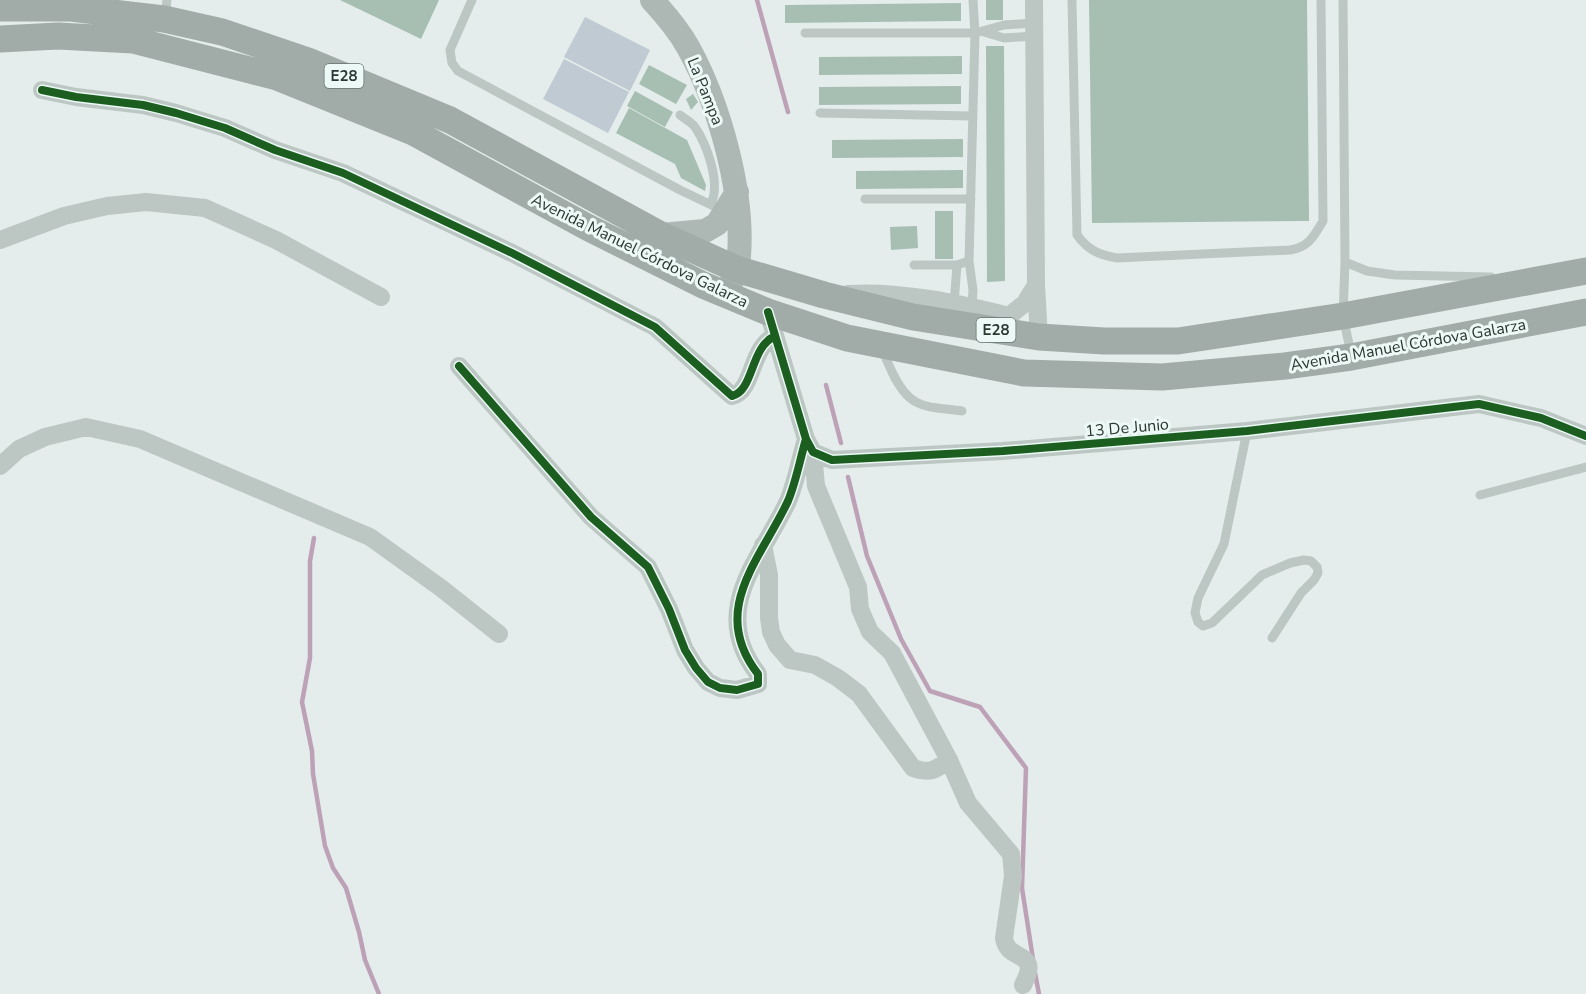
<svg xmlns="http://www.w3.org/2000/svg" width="1586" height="994" font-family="'Nunito Sans',sans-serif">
  <rect width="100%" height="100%" fill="#e4edeb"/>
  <path fill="#bfcad3" d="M 585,17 L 650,50 L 630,91 L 564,57 Z
    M 564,59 L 629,92 L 608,133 L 543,99 Z"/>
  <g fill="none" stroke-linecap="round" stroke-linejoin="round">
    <path stroke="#bda1b7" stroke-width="4.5" d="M 757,0 L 788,112
      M 826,385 L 841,443
      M 848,477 L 867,556 L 901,639 L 930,691 L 980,707 L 1026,768 L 1022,888 L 1033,959
      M 314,538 L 310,561 L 310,658 L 302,702 L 312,751 L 313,774 L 325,846 L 333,868 L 346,888 L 359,932 L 365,960 L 379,994
      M 1035,973 L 1039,994"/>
  </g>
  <path fill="#a7bfb3" d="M 340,0 L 439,0 L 421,39 Z
    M 986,0 L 1003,0 L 1003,20 L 986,20 Z
    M 1089,0 L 1307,0 L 1309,221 L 1092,223 Z
    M 961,3 L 961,21 L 785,23 L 785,5 Z
    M 986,46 L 1004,46 L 1005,281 L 987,282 Z
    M 962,56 L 962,74 L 819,75 L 819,57 Z
    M 649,65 L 687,85 L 676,104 L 639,84 Z
    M 961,86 L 961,104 L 819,105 L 819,87 Z
    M 635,91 L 673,112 L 665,127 L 627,106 Z
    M 693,94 L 698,102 L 691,110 L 686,99 Z
    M 629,108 L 687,140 L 706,185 L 705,191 L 681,178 L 675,164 L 616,133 Z
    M 963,139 L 963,157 L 832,158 L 832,140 Z
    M 963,170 L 963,188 L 856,189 L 856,171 Z
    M 935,211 L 953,211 L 953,259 L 935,259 Z
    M 917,226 L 918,248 L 891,250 L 890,227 Z"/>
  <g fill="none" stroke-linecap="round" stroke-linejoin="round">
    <path stroke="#bcc7c3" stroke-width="9" d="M 472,0 L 450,50 L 452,63 L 458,71 L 680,190 L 724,211
      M 1072,0 L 1077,235 C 1088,250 1099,255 1117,258 L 1290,250 C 1309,247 1314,236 1323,221 L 1321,0
      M 1343,0 L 1345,262 L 1343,316 L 1351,354
      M 165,17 L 167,0
      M 984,32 L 1004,38 L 1034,36
      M 805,33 L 975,33 L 1004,25 L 1034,23
      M 820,113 L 972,116
      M 680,115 C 685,119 691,122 695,127 C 707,145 721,183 711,204
      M 865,199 L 971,199
      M 1345,262 L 1367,271 L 1395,275 L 1491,277
      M 914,265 L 957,265 L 969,261
      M 954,304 L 957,265
      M 972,306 L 973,290 L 969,261 L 975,33 L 973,0
      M 883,350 C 885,358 889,365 892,372 C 910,410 925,406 962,411
      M 1247,431 L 1224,544 L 1198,598 L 1195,613 L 1198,622 L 1203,626 L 1212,623 L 1262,575 L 1290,563 L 1304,560 L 1311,561 L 1317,567 L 1318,573 L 1314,580 L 1301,593 L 1272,638
      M 1480,495 L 1586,467"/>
    <path stroke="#bcc7c3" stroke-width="18" d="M 1034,0 L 1036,285 L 1039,337
      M 42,90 L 76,97 L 143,105 L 176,113 L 225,128 L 275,150 L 343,173 L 512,253 L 655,327 L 732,396 C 754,391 750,347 775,336
      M 0,240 L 64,216 L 107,206 L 146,202 L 205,208 L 276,240 L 381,297
      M 848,294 C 902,291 957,303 1009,316 L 1025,303 L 1036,285
      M 768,312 L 806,439 L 813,452 L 832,460 L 1003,451 L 1247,431 L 1479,404 L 1541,418 L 1586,436
      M 459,366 L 591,517 L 648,567 L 669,609 L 685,650 L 696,668 L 708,682 L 720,688 L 737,690 L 758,684 L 758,674 C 708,610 761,559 788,501 C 796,482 800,459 806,439
      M 813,452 L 816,486 L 858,587 L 860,609 L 870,632 L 892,653 L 949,760 L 968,803 L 1011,854 L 1013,876 L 1004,938 C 1007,963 1042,949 1023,985
      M 0,466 L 19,449 L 45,437 L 86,427 L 140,439 L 370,537 L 441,588 L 499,634
      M 763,545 L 769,575 L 769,618 L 771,632 L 777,645 L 790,660 L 815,665 L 838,678 L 859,694 L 913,768 C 931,774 935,770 949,760"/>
    <path stroke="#adb7b4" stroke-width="24" d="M 652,0 C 665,14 679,31 688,47 C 719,103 744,192 739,256 C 737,267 733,277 730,287
      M 661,235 L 705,231 L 717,224 L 737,192"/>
    <path stroke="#a1aca8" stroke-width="27" d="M 0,8 L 71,8 L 164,19 L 222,32 L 308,61 L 450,120 L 661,235 L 736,269 L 824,295 L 913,317 L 1039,337 L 1104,341 L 1178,341 L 1343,316 L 1586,271
      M 0,39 L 58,36 L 133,40 L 277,77 L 413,132 L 587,227 L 703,285 L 768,312 L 847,338 L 1024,373 L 1162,377 L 1285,366 L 1351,357 L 1586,312"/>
    <defs>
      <path id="cycleway" d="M 42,90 L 76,97 L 143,105 L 176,113 L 225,128 L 275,150 L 343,173 L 512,253 L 655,327 L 732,396 C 754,391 750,347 775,336
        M 768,312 L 806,439 L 813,452 L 832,460 L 1003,451 L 1247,431 L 1479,404 L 1541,418 L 1586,436
        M 459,366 L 591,517 L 648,567 L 669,609 L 685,650 L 696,668 L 708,682 L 720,688 L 737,690 L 758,684 L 758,674 C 708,610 761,559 788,501 C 796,482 800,459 806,439"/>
    </defs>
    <use href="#cycleway" stroke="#ecf9f6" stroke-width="11"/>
    <use href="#cycleway" stroke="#1b5e20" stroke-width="8"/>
  </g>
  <g text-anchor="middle" stroke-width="6" stroke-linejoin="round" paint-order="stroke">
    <g fill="#ecf9f6" stroke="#65726d" stroke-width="1.5">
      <rect x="324.5" y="64" width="39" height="24" rx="4.5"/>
      <rect x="976.5" y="318" width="39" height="24" rx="4.5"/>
    </g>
    <g font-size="15" font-weight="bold" fill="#2b3832">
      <text x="344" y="81">E28</text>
      <text x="996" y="335">E28</text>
    </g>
    <g font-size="16" fill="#2b3832" stroke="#ecf9f6">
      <text transform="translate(706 91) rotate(68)" y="6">La Pampa</text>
      <text transform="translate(640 250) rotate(26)" y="6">Avenida Manuel Córdova Galarza</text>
      <text transform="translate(1408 344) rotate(-10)" y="6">Avenida Manuel Córdova Galarza</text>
      <text transform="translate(1127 427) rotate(-5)" y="6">13 De Junio</text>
    </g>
  </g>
</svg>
